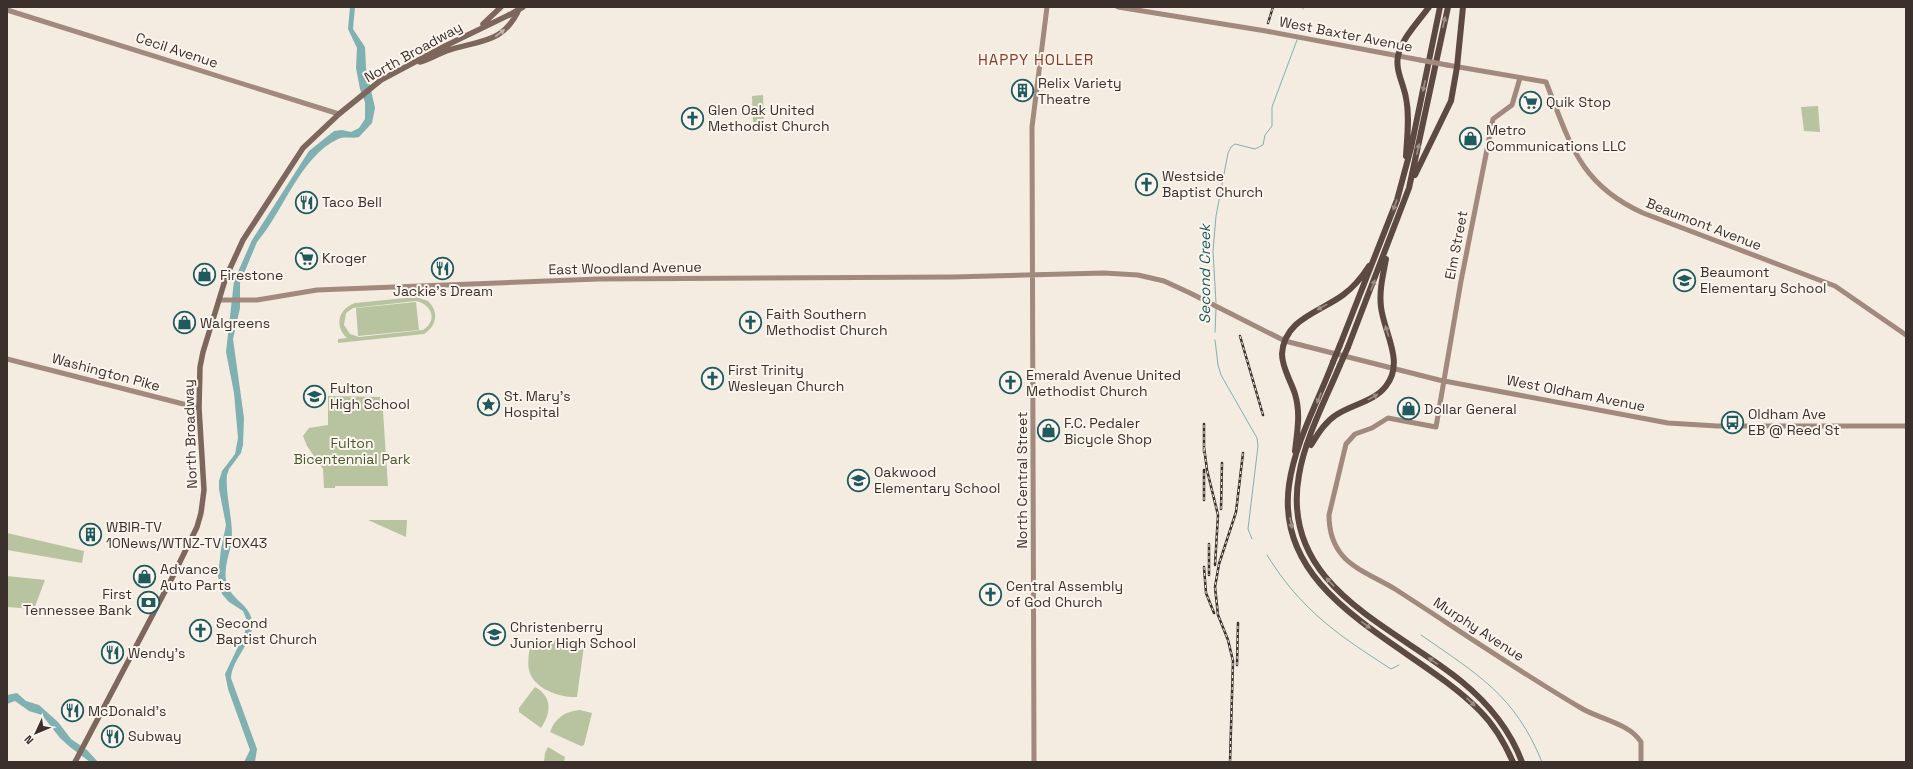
<svg xmlns="http://www.w3.org/2000/svg" width="1913" height="769" font-family="'Space Grotesk',sans-serif">
  <rect width="100%" height="100%" fill="#f4ebe1"/>
  <path fill="#b8c4a0" fill-rule="evenodd" d="M 763,95 L 764,122 L 753,122 L 752,96 Z
    M 1818,106 L 1820,132 L 1804,131 L 1801,107 Z
    M 416,297 L 428,301 C 440,313 436,326 424,334 L 338,343 L 338,339 L 347,338 C 334,326 338,309 355,303 ZM 416,301 C 432,304 438,321 423,330 L 359,337 L 350,334 L 344,325 L 346,313 L 353,308 Z
    M 416,302 L 419,330 L 358,336 L 356,308 Z
    M 328,396 L 382,397 L 388,486 L 335,486 L 335,488 L 324,488 L 323,469 L 307,446 L 303,436 L 309,428 L 328,425 Z
    M 368,520 L 407,520 L 406,537 Z
    M 7,533 L 84,551 L 82,563 L 7,550 Z
    M 7,576 L 45,580 L 34,609 L 7,607 Z
    M 531,639 L 583,643 L 584,646 L 577,697 C 562,698 536,690 530,673 C 526,663 530,649 531,639 Z
    M 535,687 C 553,697 551,713 541,728 L 519,712 L 519,708 Z
    M 580,710 L 592,713 L 584,745 L 581,746 L 550,732 C 555,718 565,711 580,710 Z
    M 548,747 L 565,757 L 564,762 L 544,762 L 545,753 Z"/>
  <path fill="#7fb0b2" d="M 350,7 L 355,7 L 353,29 L 365,47 L 366,68 L 375,108 L 372,123 L 359,137 C 353,139 345,136 338,139 C 300,157 283,212 257,242 L 240,283 L 240,308 L 233,339 L 244,418 L 243,445 L 241,453 L 229,469 L 227,475 C 225,497 235,525 231,545 C 228,558 223,571 227,584 C 232,602 254,605 252,627 C 252,642 232,660 231,678 L 257,749 L 255,762 L 244,762 L 250,750 L 228,689 L 225,674 L 245,632 L 246,618 L 243,611 L 229,602 L 222,594 L 218,576 L 221,549 L 226,525 L 219,489 L 219,481 L 222,471 L 235,454 L 238,438 L 234,393 L 226,352 L 234,281 L 252,240 L 309,151 L 334,131 L 342,130 L 351,132 L 359,128 L 365,119 L 365,102 L 360,89 L 356,68 L 357,48 L 348,29 Z
    M 17,693 L 26,701 L 39,705 L 58,722 L 71,739 L 87,750 L 98,762 L 90,762 L 70,747 L 60,738 L 42,715 L 29,711 L 15,701 L 7,704 L 7,695 Z"/>
  <g fill="none" stroke-linecap="round" stroke-linejoin="round">
    <path stroke="#7fb0b2" stroke-width="1" d="M 1303,7 L 1303,9
      M 1216,303 L 1213,251 L 1216,216 L 1228,153 L 1231,147 L 1235,144 L 1255,149 L 1263,145 L 1265,135 L 1272,126 L 1272,107 L 1297,40
      M 1215,332 L 1216,309
      M 1215,340 L 1218,365 L 1221,375 L 1257,438 L 1258,446 L 1248,529 L 1252,539
      M 1267,555 C 1301,610 1338,635 1391,669 L 1399,665
      M 1421,635 C 1477,674 1515,695 1542,762"/>
    <path stroke="#a18a7d" stroke-width="5" d="M 1118,7 L 1266,31 L 1420,60
      M 7,10 L 339,114
      M 1447,65 L 1546,82 C 1570,143 1579,184 1643,213 L 1835,286 L 1906,335
      M 1520,78 L 1512,105 L 1493,119 L 1461,281 L 1436,427 L 1388,418 L 1372,428 L 1355,434 L 1346,444 L 1329,515 C 1329,530 1332,543 1342,555 C 1353,569 1379,579 1395,589 C 1457,629 1518,671 1581,708 C 1599,719 1629,723 1641,742 L 1641,762
      M 219,300 L 257,300 L 317,290 L 598,279 L 953,277 L 1104,273 L 1138,275 L 1164,281 L 1190,293 L 1285,341 L 1439,380 L 1668,423 L 1717,426 L 1906,426
      M 7,359 L 199,408
      M 1034,762 L 1032,127 L 1047,7"/>
    <path stroke="#7d675c" stroke-width="5.5" d="M 483,24 L 501,7
      M 420,62 C 430,60 439,53 449,50 C 481,40 505,43 520,7
      M 75,762 L 171,580 L 197,527 L 201,513 L 204,490 L 199,408 L 200,367 L 203,352 L 226,277 L 243,240 L 303,148 L 339,114 L 381,80 L 443,47 L 509,15"/>
    <path stroke="#5c4a42" stroke-width="6" d="M 1406,156 C 1407,137 1410,117 1406,98 C 1404,85 1395,70 1398,56 C 1402,38 1418,22 1429,7
      M 1415,175 L 1451,101 L 1457,67 L 1463,7
      M 1340,345 L 1397,200 L 1411,148 L 1440,7
      M 1348,347 L 1409,188 L 1448,7
      M 1333,362 C 1318,402 1295,442 1289,485 C 1273,600 1415,644 1480,711 C 1494,725 1505,744 1513,762
      M 1340,365 C 1326,399 1305,438 1299,475 C 1279,586 1392,625 1461,681 C 1488,703 1510,730 1522,762
      M 1311,445 C 1318,434 1325,422 1336,415 C 1352,404 1374,402 1386,386 C 1405,362 1384,333 1381,307 C 1379,291 1383,275 1386,259
      M 1295,451 C 1297,432 1301,414 1295,394 C 1291,381 1282,368 1282,354 C 1284,319 1320,312 1343,295 C 1354,287 1362,277 1369,266"/>
    <defs>
      <path id="rail" d="M 1268,23 L 1273,7
        M 1240,336 L 1263,415
        M 1204,447 L 1207,470 L 1218,515 L 1215,565
        M 1204,452 L 1204,424
        M 1204,500 L 1204,470
        M 1221,509 L 1222,463
        M 1209,544 L 1209,575
        M 1204,567 L 1206,593 L 1214,613
        M 1237,665 L 1238,623
        M 1230,762 L 1233,661 L 1228,640 L 1218,615 L 1215,587 L 1219,564 L 1236,512 L 1243,453"/>
    </defs>
    <use href="#rail" stroke="#3b302b" stroke-width="2.5"/>
    <use href="#rail" stroke="#fbf5ee" stroke-width="1" stroke-dasharray="3" stroke-linecap="butt"/>
    <path stroke="#a18a7d" stroke-width="5" d="M 1420,60 L 1447,65"/>
    <path stroke="#7d675c" stroke-width="5.5" d="M 509,15 L 523,7"/>
    <path stroke="#5c4a42" stroke-width="6" d="M 1333,362 L 1340,345
      M 1340,365 L 1348,347"/>
  </g>
  <defs><path id="oneway-solid" d="M-6-.8H1V-3.2L6.5 0L1 3.2V.8H-6Z"/></defs>
  <g fill="#9c8e87">
    <use href="#oneway-solid" transform="translate(1444 22) rotate(-78)"/>
    <use href="#oneway-solid" transform="translate(1424 86) rotate(102)"/>
    <use href="#oneway-solid" transform="translate(1418 149) rotate(-77)"/>
    <use href="#oneway-solid" transform="translate(1395 205) rotate(110)"/>
    <use href="#oneway-solid" transform="translate(1373 285) rotate(-69)"/>
    <use href="#oneway-solid" transform="translate(1322 307) rotate(151)"/>
    <use href="#oneway-solid" transform="translate(1387 331) rotate(-108)"/>
    <use href="#oneway-solid" transform="translate(1373 397) rotate(-29)"/>
    <use href="#oneway-solid" transform="translate(1319 398) rotate(112)"/>
    <use href="#oneway-solid" transform="translate(1291 523) rotate(79)"/>
    <use href="#oneway-solid" transform="translate(1330 582) rotate(-133)"/>
    <use href="#oneway-solid" transform="translate(1366 625) rotate(36)"/>
    <use href="#oneway-solid" transform="translate(1433 661) rotate(-145)"/>
    <use href="#oneway-solid" transform="translate(1471 702) rotate(43)"/>
  </g>
  <use fill="#c2b5ac" href="#oneway-solid" transform="translate(500 33) rotate(-38)"/>
  <defs>
    <symbol id="building-ring" viewBox="-11 -11 22 22"><circle r="9.5" fill="#fbf5ee" stroke="#1f5a5e" stroke-width="1.5"/><path d="M-4-6H4V6H1V3H-1V6H-4ZM-2.5-4.3h1.7v1.8h-1.7ZM.8-4.3h1.7v1.8H.8ZM-2.5-1h1.7V.8h-1.7ZM.8-1h1.7V.8H.8Z" fill="#1f5a5e"/></symbol>
    <symbol id="supermarket-ring" viewBox="-11 -11 22 22"><circle r="9.5" fill="#fbf5ee" stroke="#1f5a5e" stroke-width="1.5"/><path d="M-6-5.5h2.5l.6 2H6L4.5 2H-2.5L-4.4-4H-6ZM-1.5 3.2a1.3 1.3 0 1 0 .1 0ZM3 3.2a1.3 1.3 0 1 0 .1 0Z" fill="#1f5a5e"/></symbol>
    <symbol id="church-ring" viewBox="-11 -11 22 22"><circle r="9.5" fill="#fbf5ee" stroke="#1f5a5e" stroke-width="1.5"/><path d="M-1.2-6h2.4v3.5h3.3v2.4h-3.3V6h-2.4V-.1h-3.3v-2.4h3.3Z" fill="#1f5a5e"/></symbol>
    <symbol id="shop-ring" viewBox="-11 -11 22 22"><circle r="9.5" fill="#fbf5ee" stroke="#1f5a5e" stroke-width="1.5"/><path d="M-5-2.5h2.3a2.7 3.5 0 0 1 5.4 0H5L5.5 6h-11ZM-1.5-2.5h3a1.5 2.3 0 0 0-3 0Z" fill="#1f5a5e"/></symbol>
    <symbol id="restaurant-ring" viewBox="-11 -11 22 22"><circle r="9.5" fill="#fbf5ee" stroke="#1f5a5e" stroke-width="1.5"/><path d="M-5-6h1v4h1v-4h1v4h1v-4h1v5L-1.5 .5V6h-2V.5L-5-1ZM5-6V6H3V1.5H1.5Q1.5-4 5-6Z" fill="#1f5a5e"/></symbol>
    <symbol id="school-ring" viewBox="-11 -11 22 22"><circle r="9.5" fill="#fbf5ee" stroke="#1f5a5e" stroke-width="1.5"/><path d="M0-5L7-2L0 1L-7-2ZM-4 1L0 2.5L4 1V4Q0 6-4 4Z" fill="#1f5a5e"/></symbol>
    <symbol id="sight-ring" viewBox="-11 -11 22 22"><circle r="9.5" fill="#fbf5ee" stroke="#1f5a5e" stroke-width="1.5"/><path d="M0-6L1.8-2.2L6-1.7L2.9 1.2L3.7 5.4L0 3.3L-3.7 5.4L-2.9 1.2L-6-1.7L-1.8-2.2Z" fill="#1f5a5e"/></symbol>
    <symbol id="bus-ring" viewBox="-11 -11 22 22"><circle r="9.5" fill="#fbf5ee" stroke="#1f5a5e" stroke-width="1.5"/><path d="M-5-6H5V4H4V6H2V4H-2V6H-4V4H-5ZM-3.5-4V0h7V-4ZM-3.5 1.2v1.5H-2V1.2ZM2 1.2v1.5H3.5V1.2Z" fill="#1f5a5e"/></symbol>
    <symbol id="bank-ring" viewBox="-11 -11 22 22"><circle r="9.5" fill="#fbf5ee" stroke="#1f5a5e" stroke-width="1.5"/><path d="M-6-4H6V4H-6ZM0-2.3a2.3 2.3 0 1 0 0 4.6a2.3 2.3 0 1 0 0-4.6Z" fill="#1f5a5e"/></symbol>
  </defs>
  <g fill-rule="evenodd">
    <use href="#building-ring" x="1010" y="78" width="25" height="25"/>
    <use href="#supermarket-ring" x="1518" y="90" width="25" height="25"/>
    <use href="#church-ring" x="680" y="106" width="25" height="25"/>
    <use href="#shop-ring" x="1458" y="126" width="25" height="25"/>
    <use href="#church-ring" x="1134" y="172" width="25" height="25"/>
    <use href="#restaurant-ring" x="294" y="190" width="25" height="25"/>
    <use href="#supermarket-ring" x="294" y="246" width="25" height="25"/>
    <use href="#restaurant-ring" x="430" y="256" width="25" height="25"/>
    <use href="#shop-ring" x="192" y="262" width="25" height="25"/>
    <use href="#school-ring" x="1672" y="268" width="25" height="25"/>
    <use href="#church-ring" x="738" y="310" width="25" height="25"/>
    <use href="#shop-ring" x="172" y="310" width="25" height="25"/>
    <use href="#church-ring" x="700" y="366" width="25" height="25"/>
    <use href="#church-ring" x="998" y="370" width="25" height="25"/>
    <use href="#school-ring" x="302" y="384" width="25" height="25"/>
    <use href="#sight-ring" x="476" y="392" width="25" height="25"/>
    <use href="#shop-ring" x="1396" y="396" width="25" height="25"/>
    <use href="#bus-ring" x="1720" y="410" width="25" height="25"/>
    <use href="#shop-ring" x="1036" y="418" width="25" height="25"/>
    <use href="#school-ring" x="846" y="468" width="25" height="25"/>
    <use href="#building-ring" x="78" y="522" width="25" height="25"/>
    <use href="#shop-ring" x="132" y="564" width="25" height="25"/>
    <use href="#church-ring" x="978" y="582" width="25" height="25"/>
    <use href="#bank-ring" x="136" y="590" width="25" height="25"/>
    <use href="#church-ring" x="188" y="618" width="25" height="25"/>
    <use href="#school-ring" x="482" y="622" width="25" height="25"/>
    <use href="#restaurant-ring" x="100" y="640" width="25" height="25"/>
    <use href="#restaurant-ring" x="60" y="698" width="25" height="25"/>
    <use href="#restaurant-ring" x="100" y="724" width="25" height="25"/>
  </g>
  <g text-anchor="middle" stroke-width="4" stroke-linejoin="round" paint-order="stroke">
    <g font-size="14" fill="#3b302b" stroke="#fbf5ee">
      <text transform="translate(1346 34) rotate(11)" y="5">West Baxter Avenue</text>
      <text transform="translate(177 50) rotate(18)" y="5">Cecil Avenue</text>
      <text transform="translate(413 52) rotate(-29)" y="5">North Broadway</text>
      <text transform="translate(1704 224) rotate(21)" y="5">Beaumont Avenue</text>
      <text transform="translate(1456 245) rotate(-79)" y="5">Elm Street</text>
      <text transform="translate(625 268) rotate(-1)" y="5">East Woodland Avenue</text>
      <text transform="translate(106 372) rotate(15)" y="5">Washington Pike</text>
      <text transform="translate(1576 393) rotate(11)" y="5">West Oldham Avenue</text>
      <text transform="translate(190 434) rotate(-92)" y="5">North Broadway</text>
      <text transform="translate(1022 480) rotate(-90)" y="5">North Central Street</text>
      <text transform="translate(1479 629) rotate(33)" y="5">Murphy Avenue</text>
    </g>
    <g font-size="14" fill="#3b302b" stroke="#fbf5ee" text-anchor="start">
      <text x="1038" y="88">Relix Variety<tspan x="1038" dy="16">Theatre</tspan></text>
      <text x="1546" y="107">Quik Stop</text>
      <text x="708" y="115">Glen Oak United<tspan x="708" dy="16">Methodist Church</tspan></text>
      <text x="1486" y="135">Metro<tspan x="1486" dy="16">Communications LLC</tspan></text>
      <text x="1162" y="181">Westside<tspan x="1162" dy="16">Baptist Church</tspan></text>
      <text x="322" y="207">Taco Bell</text>
      <text x="322" y="263">Kroger</text>
      <text x="1700" y="277">Beaumont<tspan x="1700" dy="16">Elementary School</tspan></text>
      <text x="220" y="280">Firestone</text>
      <text x="443" y="296" text-anchor="middle">Jackie's Dream</text>
      <text x="766" y="319">Faith Southern<tspan x="766" dy="16">Methodist Church</tspan></text>
      <text x="200" y="328">Walgreens</text>
      <text x="728" y="375">First Trinity<tspan x="728" dy="16">Wesleyan Church</tspan></text>
      <text x="1026" y="380">Emerald Avenue United<tspan x="1026" dy="16">Methodist Church</tspan></text>
      <text x="330" y="393">Fulton<tspan x="330" dy="16">High School</tspan></text>
      <text x="504" y="401">St. Mary's<tspan x="504" dy="16">Hospital</tspan></text>
      <text x="1424" y="414">Dollar General</text>
      <text x="1748" y="419">Oldham Ave<tspan x="1748" dy="16">EB @ Reed St</tspan></text>
      <text x="1064" y="428">F.C. Pedaler<tspan x="1064" dy="16">Bicycle Shop</tspan></text>
      <text x="874" y="477">Oakwood<tspan x="874" dy="16">Elementary School</tspan></text>
      <text x="106" y="532">WBIR-TV<tspan x="106" dy="16">10News/WTNZ-TV FOX43</tspan></text>
      <text x="160" y="574">Advance<tspan x="160" dy="16">Auto Parts</tspan></text>
      <text x="1006" y="591">Central Assembly<tspan x="1006" dy="16">of God Church</tspan></text>
      <text x="132" y="599" text-anchor="end">First<tspan x="132" dy="16">Tennessee Bank</tspan></text>
      <text x="216" y="628">Second<tspan x="216" dy="16">Baptist Church</tspan></text>
      <text x="510" y="632">Christenberry<tspan x="510" dy="16">Junior High School</tspan></text>
      <text x="128" y="658">Wendy's</text>
      <text x="88" y="716">McDonald's</text>
      <text x="128" y="741">Subway</text>
    </g>
    <g font-size="14" fill="#4a5a2e" stroke="#fbf5ee">
      <text x="352" y="448">Fulton<tspan x="352" dy="16">Bicentennial Park</tspan></text>
    </g>
    <g font-size="15" letter-spacing="1" fill="#8c3b22" stroke="#fbf5ee">
      <text x="1036" y="65">HAPPY HOLLER</text>
    </g>
    <g font-size="15" font-style="italic" fill="#1f5a5e" stroke="#fbf5ee">
      <text transform="translate(1205 274) rotate(-90)" y="5">Second Creek</text>
    </g>
  </g>
  <rect width="1913" height="769" fill="none" stroke="#3b302b" stroke-width="16"/>
  <g transform="translate(36 733) rotate(226)" stroke="#fbf5ee" stroke-width="3" paint-order="stroke">
  <path d="M0-3L7 15L0 10L-7 15Z" fill="#3b302b"/>
  <text y="-6" font-size="11" font-weight="bold" text-anchor="middle" fill="#3b302b">N</text>
  </g>
</svg>
